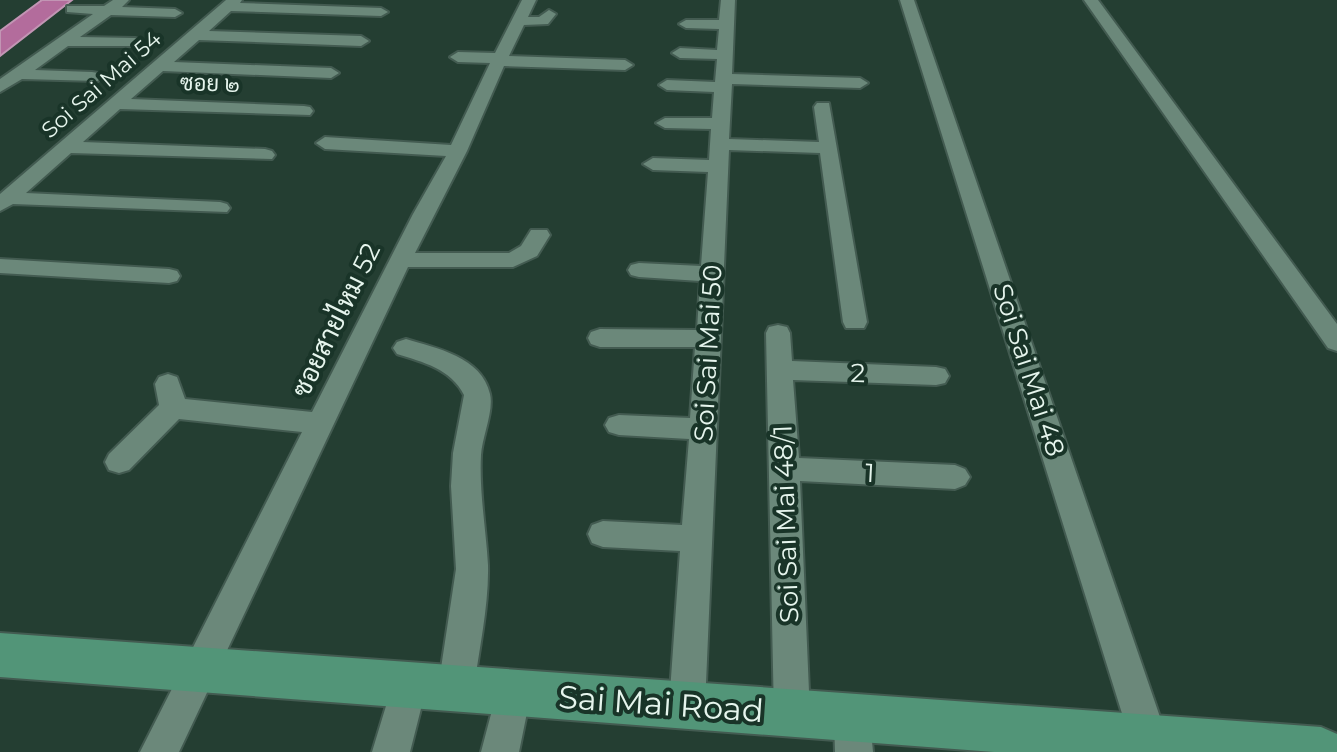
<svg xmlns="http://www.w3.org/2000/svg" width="1337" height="752" font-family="Montserrat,Sarabun,sans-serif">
  <rect width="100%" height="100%" fill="#243e32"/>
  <path fill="#b36c9c" stroke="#c295b4" stroke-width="2" d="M 42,0 L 72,0 L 0,56 L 0,31 Z"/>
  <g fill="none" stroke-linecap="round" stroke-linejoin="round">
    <defs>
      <path id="minor" d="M 113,0 L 129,0 L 122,7 L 175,9 L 182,13 L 175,17 L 111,15 L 80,37 L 135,38 L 141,40 L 141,46 L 68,46 L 35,70 L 92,72 L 98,73 L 100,77 L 98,81 L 22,79 L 0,92 L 0,79 L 93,14 L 67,12 L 67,6 L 104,6 Z
        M 226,0 L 242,0 L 240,3 L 381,8 L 388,12 L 381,16 L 231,11 L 209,31 L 361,36 L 369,41 L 361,46 L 199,40 L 174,62 L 331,68 L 339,73 L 331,78 L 163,71 L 131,99 L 304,106 L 310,107 L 313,111 L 310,115 L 120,109 L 83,142 L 265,149 L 272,151 L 275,155 L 272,159 L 71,153 L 26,193 L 220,202 L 227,204 L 230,208 L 227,212 L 13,204 L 0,211 L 0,194 Z
        M 522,0 L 536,0 L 528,17 L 539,17 L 549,10 L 556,14 L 548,24 L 524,25 L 509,56 L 625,60 L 633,65 L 625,70 L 504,66 L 467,151 L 415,253 L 509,253 L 521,246 L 531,230 L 547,230 L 550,235 L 537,256 L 513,267 L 408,267 L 179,752 L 140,752 L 302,432 L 179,419 L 129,470 L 119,473 L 109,470 L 105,462 L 109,454 L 159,405 L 155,384 L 159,377 L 168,374 L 177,377 L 185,399 L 312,412 L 413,214 L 446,156 L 325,149 L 316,143 L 325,137 L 451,145 L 490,63 L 458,62 L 450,57 L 458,52 L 495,53 Z
        M 721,0 L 735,0 L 732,74 L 860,78 L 868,83 L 860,88 L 732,84 L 729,139 L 819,142 L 814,107 L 817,103 L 829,103 L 867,322 L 864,328 L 846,328 L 843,322 L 820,153 L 729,150 L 705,706 L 700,719 L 687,724 L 674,719 L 669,706 L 680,551 L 603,547 L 592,543 L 588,534 L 592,525 L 603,521 L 682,525 L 689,439 L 619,435 L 609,432 L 605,425 L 609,418 L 619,415 L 690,418 L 695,347 L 600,347 L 591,344 L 588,338 L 591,332 L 600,329 L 697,330 L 700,281 L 639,277 L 631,275 L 628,270 L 631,265 L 639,263 L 701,266 L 708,172 L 653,170 L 643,164 L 653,158 L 709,160 L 711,129 L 665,128 L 656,123 L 665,118 L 712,118 L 714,92 L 667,90 L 659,85 L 667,80 L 715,82 L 717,59 L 680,58 L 672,53 L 680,48 L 717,50 L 719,29 L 686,28 L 679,24 L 686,20 L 719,20 Z
        M 900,0 L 914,0 L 1172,752 L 1134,752 Z
        M 1084,0 L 1098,0 L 1337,324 L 1337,351 L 1328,348 Z
        M 0,259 L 169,269 L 177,271 L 180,276 L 177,281 L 169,283 L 0,273 Z
        M 778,325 L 787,327 L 790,333 L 792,361 L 936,367 L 945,369 L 949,376 L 945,383 L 936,385 L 793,380 L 799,458 L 955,465 L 965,469 L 970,477 L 965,485 L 955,489 L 800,481 L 810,715 L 805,728 L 792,733 L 779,728 L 774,715 L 766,333 L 769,327 Z
        M 406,339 C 436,348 482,357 490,394 C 494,411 482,437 481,455 C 479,492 486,529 488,565 C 489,605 479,649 474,688 L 469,701 L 456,706 L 443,701 L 438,688 L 456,569 L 451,486 L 453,453 L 464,395 C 451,369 423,362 397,354 L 393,348 L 397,342 Z
        M 409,667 L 422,673 L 427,685 L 410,752 L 372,752 L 396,673 Z
        M 513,675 L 526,680 L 531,693 L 519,752 L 481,752 L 500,680 Z
        M 852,702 L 865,707 L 870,720 L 873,752 L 835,752 L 834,720 L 839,707 Z"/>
      <path id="major" d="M 0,633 L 1321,727 L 1337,734 L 1337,752 L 994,752 L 0,677 Z"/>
    </defs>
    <use href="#minor" stroke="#435b51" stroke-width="4"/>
    <use href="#major" stroke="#435b51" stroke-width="4"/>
    <use href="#minor" fill="#6b887a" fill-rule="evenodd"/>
    <use href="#major" fill="#529578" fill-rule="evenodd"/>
  </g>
  <g text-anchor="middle" stroke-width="8" stroke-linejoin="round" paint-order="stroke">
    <g font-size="22" fill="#e6f5ed" stroke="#193428">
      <text transform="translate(210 83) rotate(2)" y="8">ซอย ๒</text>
      <text transform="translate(101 84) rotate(-41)" y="8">Soi Sai Mai 54</text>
    </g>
    <g font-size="26" fill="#e6f5ed" stroke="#193428">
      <text transform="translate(336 320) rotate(-64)" y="9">ซอยสายไหม 52</text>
      <text transform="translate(708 353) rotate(-87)" y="9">Soi Sai Mai 50</text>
      <text transform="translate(1029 370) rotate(72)" y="9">Soi Sai Mai 48</text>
      <text transform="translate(858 373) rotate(2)" y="9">2</text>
      <text transform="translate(870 473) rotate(3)" y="9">1</text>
      <text transform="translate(786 524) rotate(-92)" y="9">Soi Sai Mai 48/1</text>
    </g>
    <g font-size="32" fill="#e6f5ed" stroke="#193428">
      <text transform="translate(661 704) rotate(4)" y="11">Sai Mai Road</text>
    </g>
  </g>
</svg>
